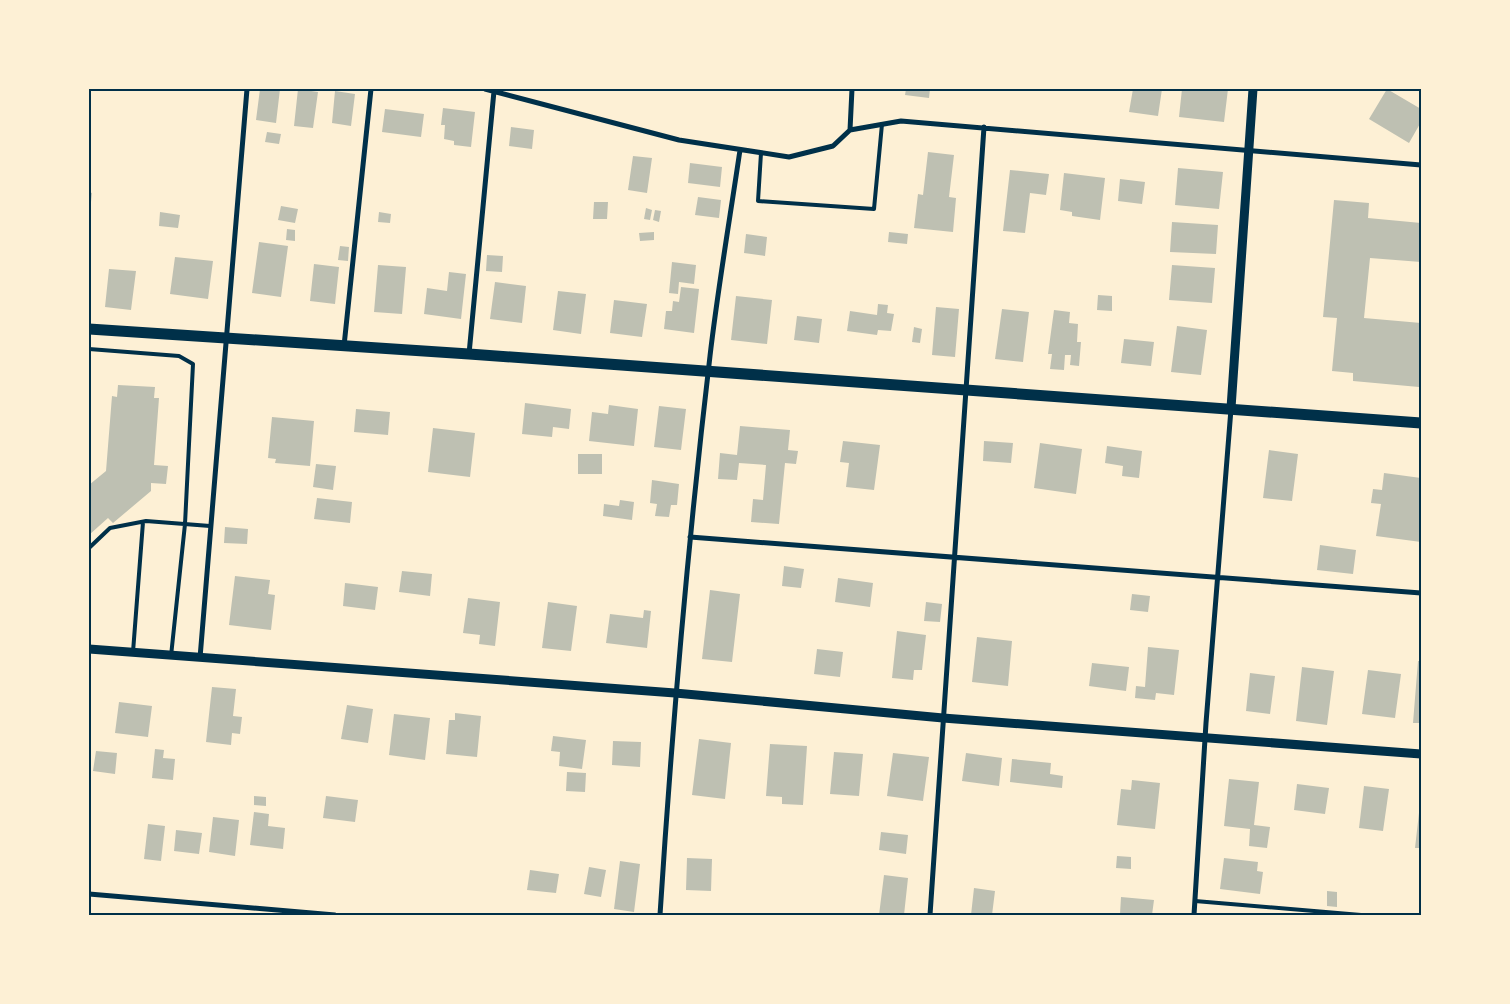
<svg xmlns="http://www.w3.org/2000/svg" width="1510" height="1004" font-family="Bitter,serif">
  <rect width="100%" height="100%" fill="#fdf0d5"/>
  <path fill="#bec0b2" d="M 260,89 L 280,89 L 276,123 L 256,120 Z
    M 298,89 L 318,92 L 313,128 L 294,126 Z
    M 906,89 L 930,89 L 929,98 L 905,95 Z
    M 1133,89 L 1162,89 L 1158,116 L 1129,112 Z
    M 1182,89 L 1228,89 L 1224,122 L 1179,117 Z
    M 1387,89 L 1421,109 L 1421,122 L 1409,143 L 1369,119 Z
    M 335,91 L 355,94 L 351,126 L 332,123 Z
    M 443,108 L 475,112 L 471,147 L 454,145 L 454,141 L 444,139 L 445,125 L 441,125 Z
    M 385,109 L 424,114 L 421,137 L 382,132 Z
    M 511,127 L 534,130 L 532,149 L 509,146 Z
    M 267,132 L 281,134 L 279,144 L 265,142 Z
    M 928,152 L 954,155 L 949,197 L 956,198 L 953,232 L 914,228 L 918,194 L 923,195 Z
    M 633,156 L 652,158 L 647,193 L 628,190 Z
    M 690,163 L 722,167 L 720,187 L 688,183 Z
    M 1178,168 L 1223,172 L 1219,209 L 1175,205 Z
    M 1010,170 L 1049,174 L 1046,195 L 1030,193 L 1025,233 L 1003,231 Z
    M 1064,173 L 1105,178 L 1100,220 L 1072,216 L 1072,212 L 1060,210 Z
    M 1120,179 L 1145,182 L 1142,204 L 1118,201 Z
    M 89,192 L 92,193 L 90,211 L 89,211 Z
    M 698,197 L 721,200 L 719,218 L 695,215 Z
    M 1334,200 L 1369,203 L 1368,218 L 1421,223 L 1421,262 L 1370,258 L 1364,318 L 1421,323 L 1419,387 L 1353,381 L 1353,373 L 1332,371 L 1337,318 L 1323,317 Z
    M 594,202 L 608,202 L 607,219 L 593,219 Z
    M 281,206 L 298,209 L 295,223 L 278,220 Z
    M 646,208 L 652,210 L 650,220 L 644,219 Z
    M 655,210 L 661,211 L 659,222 L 653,220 Z
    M 160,212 L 180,215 L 178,228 L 159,226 Z
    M 379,212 L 391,214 L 390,223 L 378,222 Z
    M 1172,222 L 1218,225 L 1216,254 L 1170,252 Z
    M 287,229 L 295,230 L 295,241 L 286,240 Z
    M 654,232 L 654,240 L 640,241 L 639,233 Z
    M 889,232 L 908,234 L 907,244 L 888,242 Z
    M 746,234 L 767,237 L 765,256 L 744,253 Z
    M 259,242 L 288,246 L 281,297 L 252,293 Z
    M 340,246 L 349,247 L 348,261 L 338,260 Z
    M 487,255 L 503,256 L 502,272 L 486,271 Z
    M 175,257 L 213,261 L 208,299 L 170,294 Z
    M 672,262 L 696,265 L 694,284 L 679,282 L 678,294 L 669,293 Z
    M 314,264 L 339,267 L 335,304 L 310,301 Z
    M 378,265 L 406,267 L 402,314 L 374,312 Z
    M 1172,265 L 1215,268 L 1212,303 L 1169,300 Z
    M 109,269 L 136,271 L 131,310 L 105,307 Z
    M 449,272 L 466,274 L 461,319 L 424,314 L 427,288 L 447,291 Z
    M 495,282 L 526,286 L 522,323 L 490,319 Z
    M 681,287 L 699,289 L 694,333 L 664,329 L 666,311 L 672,311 L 673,301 L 679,302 Z
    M 558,291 L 586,294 L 581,334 L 553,330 Z
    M 1098,295 L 1112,296 L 1112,311 L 1097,310 Z
    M 736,296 L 772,300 L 767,344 L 731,340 Z
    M 614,300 L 647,304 L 642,337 L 610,333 Z
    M 878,304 L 888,305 L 887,313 L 894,314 L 891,331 L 878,330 L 877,335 L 847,331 L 850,311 L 877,315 Z
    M 936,307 L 959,309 L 955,357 L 932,355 Z
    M 1002,309 L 1029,312 L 1023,362 L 995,359 Z
    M 1054,310 L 1070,312 L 1069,323 L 1078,324 L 1077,342 L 1081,342 L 1079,366 L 1070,365 L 1071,355 L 1065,355 L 1064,370 L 1050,369 L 1052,354 L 1048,354 Z
    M 797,316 L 822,319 L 819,343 L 794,340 Z
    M 1177,326 L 1207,330 L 1201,375 L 1171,372 Z
    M 914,327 L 922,329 L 920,343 L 912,342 Z
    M 1124,339 L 1154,342 L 1151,366 L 1121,363 Z
    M 118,385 L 155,387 L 154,398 L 159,398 L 154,465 L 168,466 L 166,484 L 151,483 L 151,491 L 113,523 L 108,518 L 89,535 L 89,485 L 106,471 L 112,396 L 117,397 Z
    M 525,403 L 571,409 L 569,429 L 553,427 L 552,437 L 522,434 Z
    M 609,405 L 638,409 L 634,446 L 589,441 L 592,412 L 608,414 Z
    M 659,406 L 686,409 L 681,450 L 654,447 Z
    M 356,409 L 390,412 L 388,435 L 354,432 Z
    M 272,417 L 314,421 L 310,466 L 275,463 L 276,459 L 268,458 Z
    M 740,426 L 790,430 L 788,450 L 798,451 L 796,464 L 785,463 L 779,524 L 751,522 L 753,499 L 763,500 L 766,465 L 739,463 L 737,480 L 718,479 L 720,453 L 737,455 Z
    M 433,428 L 475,433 L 470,477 L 428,472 Z
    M 843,441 L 880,445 L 874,490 L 846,487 L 849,463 L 840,462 Z
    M 984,441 L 1013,443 L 1011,463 L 983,461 Z
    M 1040,443 L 1082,449 L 1076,494 L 1034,488 Z
    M 1107,446 L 1142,451 L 1139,478 L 1122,476 L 1123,466 L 1105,463 Z
    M 1269,450 L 1298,454 L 1292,501 L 1263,498 Z
    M 578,454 L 602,454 L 602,474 L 578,474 Z
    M 316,464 L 336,466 L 333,490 L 313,487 Z
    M 1384,473 L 1421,478 L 1421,542 L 1376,536 L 1381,504 L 1371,503 L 1373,489 L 1382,490 Z
    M 652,480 L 679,484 L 677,505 L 671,505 L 669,517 L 655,516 L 657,504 L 650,503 Z
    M 317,498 L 352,502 L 350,523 L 314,519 Z
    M 620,500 L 634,502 L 632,520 L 603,516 L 604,504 L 619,506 Z
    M 225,527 L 248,529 L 247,544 L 224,543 Z
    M 1320,545 L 1356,550 L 1353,574 L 1317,570 Z
    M 784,566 L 804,569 L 801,588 L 782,586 Z
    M 402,571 L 432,574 L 430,596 L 399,592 Z
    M 235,576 L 270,580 L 268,594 L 275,595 L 271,630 L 229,625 Z
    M 838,578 L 873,583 L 870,607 L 835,602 Z
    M 345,583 L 378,587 L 375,610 L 343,606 Z
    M 710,590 L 740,594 L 732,662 L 702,659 Z
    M 1132,594 L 1150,596 L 1148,612 L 1130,610 Z
    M 468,598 L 500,602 L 495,646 L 479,644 L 480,635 L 463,633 Z
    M 548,602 L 577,606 L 571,651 L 542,648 Z
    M 926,602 L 942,604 L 940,622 L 924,621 Z
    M 644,610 L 651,611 L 647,648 L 606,643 L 610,614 L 643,618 Z
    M 897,631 L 926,635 L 922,670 L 914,670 L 913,680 L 892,678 Z
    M 977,637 L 1012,641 L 1008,686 L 972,682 Z
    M 1148,647 L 1179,650 L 1174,695 L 1156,693 L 1155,700 L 1135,698 L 1136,686 L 1145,687 Z
    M 817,649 L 843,652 L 840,677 L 814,674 Z
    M 1418,661 L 1421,661 L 1421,723 L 1413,723 Z
    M 1092,663 L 1129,667 L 1126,691 L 1089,686 Z
    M 1302,667 L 1334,671 L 1327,725 L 1296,721 Z
    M 1368,670 L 1401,674 L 1395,718 L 1362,714 Z
    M 1250,673 L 1275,676 L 1270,714 L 1246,711 Z
    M 212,687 L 236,689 L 233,716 L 242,717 L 240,734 L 232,733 L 231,745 L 206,742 Z
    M 119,702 L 152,706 L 148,737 L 115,733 Z
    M 347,705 L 373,709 L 368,743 L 341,739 Z
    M 455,713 L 481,716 L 477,757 L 446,754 L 449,720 L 455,720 Z
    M 394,714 L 430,718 L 425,760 L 389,755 Z
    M 553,736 L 586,740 L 582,769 L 559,766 L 560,752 L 551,751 Z
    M 699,739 L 731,743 L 725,799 L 692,795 Z
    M 613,741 L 641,742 L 640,767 L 612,765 Z
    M 770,744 L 807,746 L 803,805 L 782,804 L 782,797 L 766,796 Z
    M 155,749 L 164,750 L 163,758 L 175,759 L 173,780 L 152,778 Z
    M 96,751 L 117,753 L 115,774 L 93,771 Z
    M 834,752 L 863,754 L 859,796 L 830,794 Z
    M 893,753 L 929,757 L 923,801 L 887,796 Z
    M 966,753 L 1002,758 L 999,786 L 962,781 Z
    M 1012,759 L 1051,763 L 1050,774 L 1063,776 L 1062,788 L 1010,782 Z
    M 567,772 L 586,773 L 585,792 L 566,791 Z
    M 1229,779 L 1259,782 L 1254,825 L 1270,827 L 1267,848 L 1249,846 L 1250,829 L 1224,826 Z
    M 1132,780 L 1160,783 L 1155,829 L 1117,825 L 1121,789 L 1131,790 Z
    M 1297,784 L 1329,788 L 1325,814 L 1294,810 Z
    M 1364,786 L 1389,789 L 1383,831 L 1359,828 Z
    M 254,796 L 266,797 L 266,806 L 254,805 Z
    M 326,796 L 358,800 L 355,822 L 323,818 Z
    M 1420,804 L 1421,804 L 1421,848 L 1415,848 Z
    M 254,812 L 269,814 L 268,826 L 285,828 L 283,849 L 250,845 Z
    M 213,817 L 239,820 L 235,856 L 209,852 Z
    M 148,824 L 165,826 L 161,861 L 144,859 Z
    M 176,830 L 202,833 L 199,854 L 174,851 Z
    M 881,832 L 908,835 L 906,854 L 879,850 Z
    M 1117,856 L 1131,857 L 1131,869 L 1116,868 Z
    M 687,858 L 712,859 L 711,891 L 686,890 Z
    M 1224,858 L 1258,862 L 1257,871 L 1263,872 L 1260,894 L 1220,889 Z
    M 620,861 L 640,864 L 634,912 L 614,909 Z
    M 589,867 L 606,870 L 601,897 L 584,894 Z
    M 530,870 L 559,874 L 556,893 L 527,890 Z
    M 884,875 L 908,878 L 904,915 L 879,915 Z
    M 974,888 L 995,891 L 992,915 L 971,915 Z
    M 1327,891 L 1337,892 L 1337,907 L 1327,906 Z
    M 1121,897 L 1154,900 L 1152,915 L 1108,915 L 1108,913 L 1120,914 Z"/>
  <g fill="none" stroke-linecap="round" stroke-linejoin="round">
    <path stroke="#003049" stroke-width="4" d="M 761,153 L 758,201 L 874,209 L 882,124
      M 89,349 L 179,356 L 193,364 L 185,524 L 171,656
      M 89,548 L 110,528 L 146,521 L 210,526
      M 133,652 L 143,522
      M 1195,901 L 1361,915"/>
    <path stroke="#003049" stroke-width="5" d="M 485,89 L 679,140 L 789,157 L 833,146 L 850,130 L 901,121 L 1421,165
      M 850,130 L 852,89
      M 344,346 L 371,89
      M 469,354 L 494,91
      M 690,537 L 1421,593
      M 200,658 L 247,89
      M 89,894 L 335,915
      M 660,915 C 672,728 688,542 710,356 C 718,287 730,218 740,150
      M 930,915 L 984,127
      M 1194,915 L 1206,723 L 1231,409"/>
    <path stroke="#003049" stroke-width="9" d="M 1231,408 L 1253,89
      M 89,649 L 675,693 L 943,718 L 1421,754"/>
    <path stroke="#003049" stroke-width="11" d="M 89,329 L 469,354 L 1421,423"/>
  </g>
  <rect width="1510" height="1004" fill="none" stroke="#fdf0d5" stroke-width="180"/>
  <rect x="90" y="90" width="1330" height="824" fill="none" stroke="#003049" stroke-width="2"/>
</svg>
